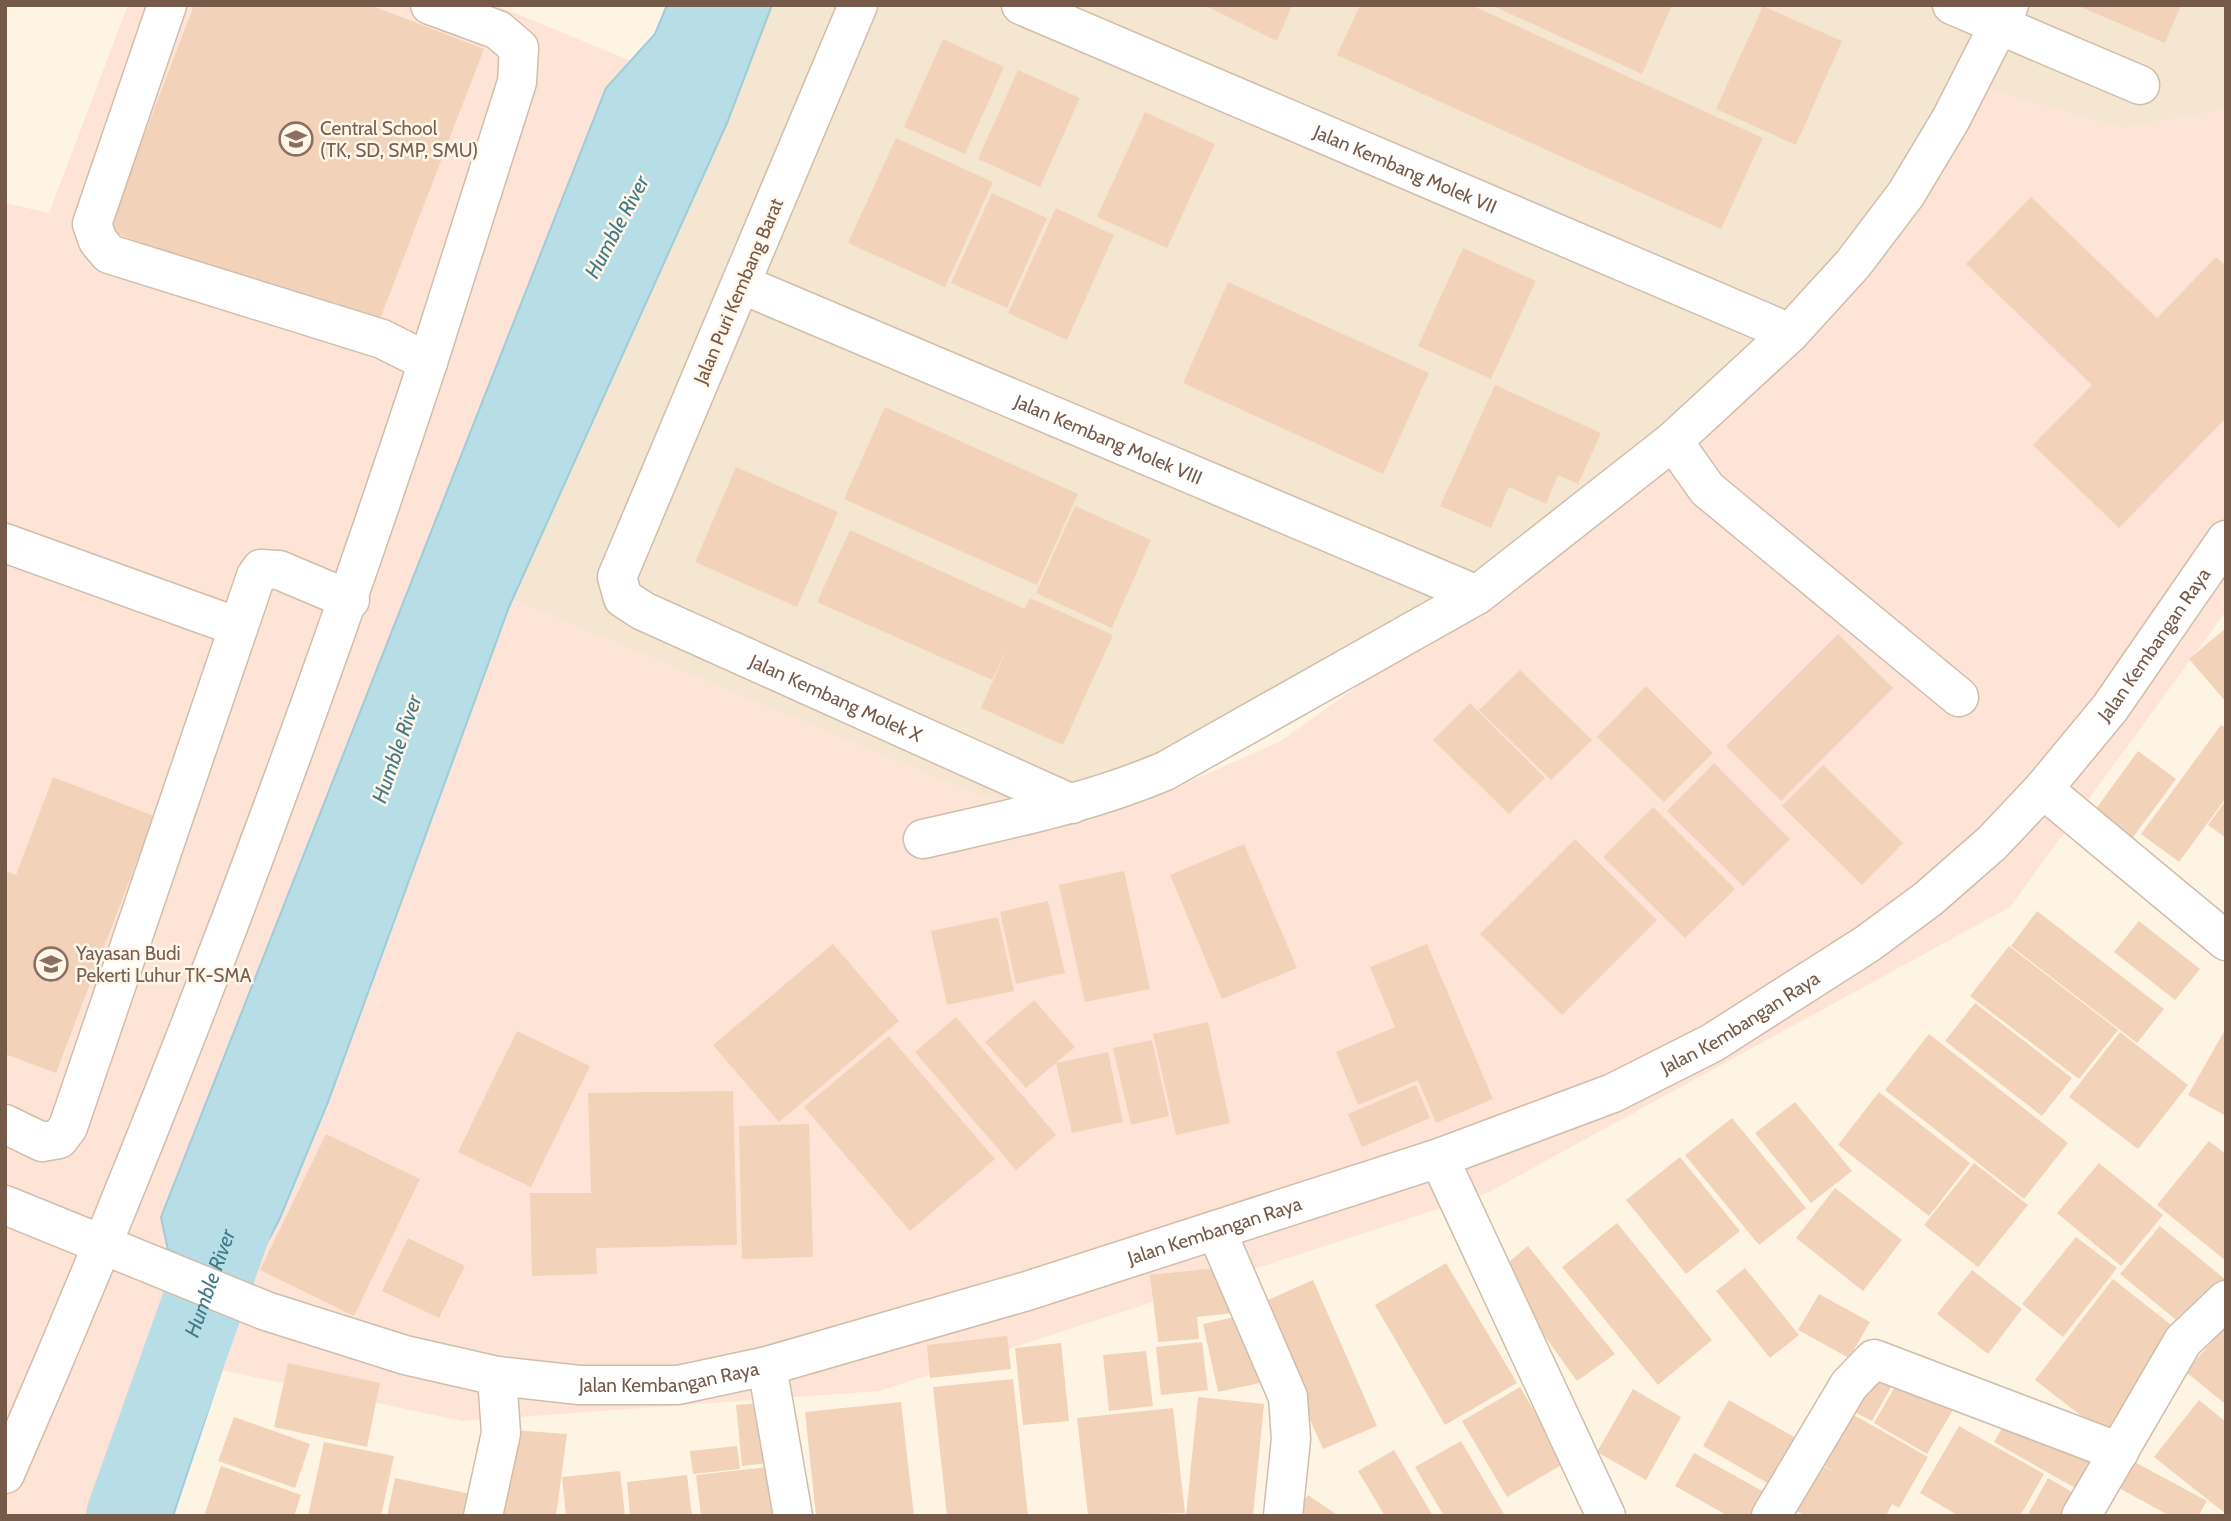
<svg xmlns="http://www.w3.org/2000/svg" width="2231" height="1521" font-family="Cabin,sans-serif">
  <rect width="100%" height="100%" fill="#fdf4e3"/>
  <path fill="#f4e6d1" d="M 701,5 L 2226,5 L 2226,110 L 2122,128 L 1977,87 L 1790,333 L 1477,595 L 1072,804 L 982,797 L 475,584 Z"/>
  <path fill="#fde4d6" d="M 128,5 L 495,5 L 675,79 L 475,584 L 982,797 L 1146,801 L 1279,742 L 1675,461 L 1978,87 L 2122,128 L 2226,110 L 2226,611 L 2010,907 L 1487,1193 L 879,1391 L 462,1421 L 198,1365 L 134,1516 L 5,1516 L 5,203 L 49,213 Z"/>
  <path fill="#b7dee6" stroke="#9dcdd8" stroke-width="2" d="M 667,5 L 772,5 L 727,123 L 509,607 L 328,1102 L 280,1218 L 258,1260 L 238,1275 L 168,1250 L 161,1217 L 606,88 L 655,34 Z
    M 163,1350 L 222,1369 L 173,1516 L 89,1516 Z"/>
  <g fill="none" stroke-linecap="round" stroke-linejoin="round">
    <path stroke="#b7dee6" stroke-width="82" id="s1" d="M 127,1516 L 254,1160"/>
  </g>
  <path fill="#f2d3ba" d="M 194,5 L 370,5 L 484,49 L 375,332 L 108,230 Z
    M 1204,5 L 1292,5 L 1277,41 Z
    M 1360,5 L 1471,5 L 1763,138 L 1721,229 L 1337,55 Z
    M 1491,5 L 1672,5 L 1642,74 Z
    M 2076,5 L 2181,5 L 2165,43 Z
    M 1763,6 L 1842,41 L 1796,145 L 1716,109 Z
    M 943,39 L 1004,67 L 965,154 L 904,127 Z
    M 1018,70 L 1080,98 L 1040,187 L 978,159 Z
    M 1145,112 L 1215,144 L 1167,248 L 1097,217 Z
    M 896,138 L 993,182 L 945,287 L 848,243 Z
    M 992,193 L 1047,218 L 1007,308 L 951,283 Z
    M 2031,197 L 2157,318 L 2216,257 L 2226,266 L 2226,418 L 2119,528 L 2033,445 L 2092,385 L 1966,264 Z
    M 1056,208 L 1114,235 L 1067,340 L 1008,313 Z
    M 1463,248 L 1536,281 L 1491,379 L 1418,346 Z
    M 1228,282 L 1429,373 L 1383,474 L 1183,383 Z
    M 1495,385 L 1601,433 L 1578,484 L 1558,475 L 1546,504 L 1509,487 L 1491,528 L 1440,506 Z
    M 885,407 L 1078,494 L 1037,585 L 844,499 Z
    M 736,467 L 838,512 L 797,607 L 695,562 Z
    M 1075,506 L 1151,540 L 1112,628 L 1036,593 Z
    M 850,530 L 1025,609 L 1030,598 L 1113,635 L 1063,745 L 981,708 L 1010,642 L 992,680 L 817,602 Z
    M 2226,628 L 2226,702 L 2189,659 Z
    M 1838,634 L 1893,688 L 1781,801 L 1726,746 Z
    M 1520,670 L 1592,740 L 1551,780 L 1479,710 Z
    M 1646,686 L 1713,753 L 1664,802 L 1597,737 Z
    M 1470,703 L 1545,778 L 1509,814 L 1433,740 Z
    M 2221,725 L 2226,728 L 2226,798 L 2179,862 L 2141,834 Z
    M 2138,751 L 2176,779 L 2131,840 L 2093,813 Z
    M 1714,763 L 1790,839 L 1743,886 L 1667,811 Z
    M 1823,765 L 1903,843 L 1862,885 L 1782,806 Z
    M 53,777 L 154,816 L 56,1073 L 5,1054 L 5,871 L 16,875 Z
    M 2226,800 L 2226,838 L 2208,825 Z
    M 1653,807 L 1735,889 L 1685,938 L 1603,857 Z
    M 1575,839 L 1657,920 L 1562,1015 L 1480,934 Z
    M 1244,844 L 1297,968 L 1222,999 L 1170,875 Z
    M 1124,871 L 1150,989 L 1085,1002 L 1059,885 Z
    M 1048,901 L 1065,973 L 1016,984 L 1000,912 Z
    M 2037,911 L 2164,1009 L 2137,1043 L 2011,946 Z
    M 998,917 L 1014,991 L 947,1005 L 931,931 Z
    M 2139,921 L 2200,969 L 2175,1000 L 2114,952 Z
    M 833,944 L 899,1021 L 779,1122 L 713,1045 Z
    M 1427,944 L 1493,1099 L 1436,1123 L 1418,1080 L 1358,1105 L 1336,1052 L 1395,1027 L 1370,967 Z
    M 2009,946 L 2118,1030 L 2079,1079 L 1970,996 Z
    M 1034,1000 L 1075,1047 L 1026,1088 L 985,1042 Z
    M 1975,1003 L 2072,1078 L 2042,1116 L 1945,1041 Z
    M 956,1017 L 1056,1135 L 1016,1170 L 915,1052 Z
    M 1208,1022 L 1230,1123 L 1176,1135 L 1153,1034 Z
    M 2226,1028 L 2226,1116 L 2188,1095 Z
    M 517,1031 L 590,1066 L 531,1187 L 458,1152 Z
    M 2120,1032 L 2188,1085 L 2138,1149 L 2069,1097 Z
    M 1929,1034 L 2068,1143 L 2024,1199 L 1885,1090 Z
    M 889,1036 L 995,1159 L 910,1231 L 804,1107 Z
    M 1152,1040 L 1169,1116 L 1131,1125 L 1113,1048 Z
    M 1108,1052 L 1123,1122 L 1072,1133 L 1056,1063 Z
    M 1416,1085 L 1430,1118 L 1362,1147 L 1348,1114 Z
    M 733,1091 L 737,1245 L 596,1248 L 597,1274 L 532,1276 L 530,1193 L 591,1193 L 588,1093 Z
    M 1879,1092 L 1970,1163 L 1929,1216 L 1838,1145 Z
    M 1795,1102 L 1852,1171 L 1811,1203 L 1755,1133 Z
    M 1732,1118 L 1806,1208 L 1759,1245 L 1685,1155 Z
    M 809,1124 L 813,1257 L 742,1259 L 739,1126 Z
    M 326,1134 L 420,1179 L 354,1316 L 260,1270 Z
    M 2209,1141 L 2226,1154 L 2226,1261 L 2157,1205 Z
    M 1680,1157 L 1740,1231 L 1686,1274 L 1626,1200 Z
    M 1974,1163 L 2028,1205 L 1978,1267 L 1924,1225 Z
    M 2099,1163 L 2163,1215 L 2121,1266 L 2057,1213 Z
    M 1835,1188 L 1902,1240 L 1863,1291 L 1796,1238 Z
    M 1617,1223 L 1712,1340 L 1658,1385 L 1562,1267 Z
    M 2160,1226 L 2226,1280 L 2186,1328 L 2120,1274 Z
    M 2076,1237 L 2117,1268 L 2063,1337 L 2022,1304 Z
    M 408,1238 L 465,1266 L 439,1318 L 382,1291 Z
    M 1528,1246 L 1615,1354 L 1577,1381 L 1498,1271 Z
    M 1446,1263 L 1517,1383 L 1445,1425 L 1375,1305 Z
    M 1227,1267 L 1233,1313 L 1197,1317 L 1199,1339 L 1158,1342 L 1150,1275 Z
    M 1745,1268 L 1799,1335 L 1770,1358 L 1716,1291 Z
    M 1972,1270 L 2022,1309 L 1988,1354 L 1937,1314 Z
    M 2113,1279 L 2185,1336 L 2106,1435 L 2035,1380 Z
    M 1313,1280 L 1377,1426 L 1323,1449 L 1259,1304 Z
    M 1819,1294 L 1870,1322 L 1849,1358 L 1798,1330 Z
    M 1244,1315 L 1260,1383 L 1218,1392 L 1203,1324 Z
    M 2226,1324 L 2226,1400 L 2224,1403 L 2186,1372 Z
    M 1007,1336 L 1011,1369 L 930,1378 L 927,1345 Z
    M 1202,1342 L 1208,1390 L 1161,1395 L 1156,1347 Z
    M 1061,1343 L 1069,1421 L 1023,1425 L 1015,1348 Z
    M 1146,1351 L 1153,1406 L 1109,1411 L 1103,1355 Z
    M 288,1363 L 380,1383 L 367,1447 L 274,1427 Z
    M 1869,1372 L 1892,1385 L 1872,1421 L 1848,1409 Z
    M 1013,1379 L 1028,1516 L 947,1516 L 933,1387 Z
    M 1899,1380 L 1953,1410 L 1927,1454 L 1874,1423 Z
    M 1520,1387 L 1565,1463 L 1507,1497 L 1462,1421 Z
    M 1633,1389 L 1681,1417 L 1646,1480 L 1597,1452 Z
    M 1198,1397 L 1264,1404 L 1253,1516 L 1186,1516 Z
    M 1729,1400 L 1796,1438 L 1769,1484 L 1703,1446 Z
    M 2199,1400 L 2226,1422 L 2226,1514 L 2154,1457 Z
    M 772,1402 L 779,1462 L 742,1466 L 736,1405 Z
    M 901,1402 L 914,1516 L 816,1516 L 805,1412 Z
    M 1173,1408 L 1185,1513 L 1088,1516 L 1077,1418 Z
    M 1845,1410 L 1928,1457 L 1899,1508 L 1892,1504 L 1886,1516 L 1806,1516 L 1795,1510 L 1820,1465 L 1835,1472 L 1816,1461 Z
    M 2012,1411 L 2102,1462 L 2084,1493 L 1994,1442 Z
    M 234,1417 L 310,1444 L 295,1488 L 218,1461 Z
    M 1959,1426 L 2044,1474 L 2020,1516 L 1959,1516 L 1920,1493 Z
    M 512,1430 L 567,1434 L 556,1516 L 496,1516 Z
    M 1461,1441 L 1504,1514 L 1501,1516 L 1444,1516 L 1415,1467 Z
    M 324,1442 L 394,1456 L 381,1516 L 308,1516 Z
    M 737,1446 L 740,1469 L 693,1474 L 690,1451 Z
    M 1394,1450 L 1433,1516 L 1385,1516 L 1358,1471 Z
    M 1694,1453 L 1773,1497 L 1763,1516 L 1728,1516 L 1675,1486 Z
    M 2131,1460 L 2207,1501 L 2198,1516 L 2170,1516 L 2117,1487 Z
    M 221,1466 L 301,1495 L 294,1516 L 204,1516 Z
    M 777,1466 L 783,1516 L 701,1516 L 696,1475 Z
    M 620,1471 L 625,1516 L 566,1516 L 562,1477 Z
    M 687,1475 L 692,1516 L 630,1516 L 627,1482 Z
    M 395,1478 L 471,1494 L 467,1516 L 387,1516 Z
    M 2048,1478 L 2086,1500 L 2078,1516 L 2027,1516 Z
    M 1308,1495 L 1339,1516 L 1294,1516 Z"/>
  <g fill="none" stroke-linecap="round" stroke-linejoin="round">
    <defs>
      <g id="minor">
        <path id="s2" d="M 858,5 L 617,577 L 623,598 L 643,611 L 1072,804"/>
        <path id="s3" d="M 1021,5 L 1790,333"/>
        <path d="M 1952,5 L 2140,85"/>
        <path id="s4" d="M 741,284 L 1477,595"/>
        <path d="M 428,362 L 517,82 L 519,48 L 498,30 L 430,5"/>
        <path d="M 1673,441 L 1707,489 L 1959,697"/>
        <path d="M 5,543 L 238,627"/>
        <path d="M 2043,789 L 2226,941"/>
        <path d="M 923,839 C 1005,820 1087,804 1165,771 L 1477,595 L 1673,441 L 1790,333 L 1853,264 L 1906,194 L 1951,119 L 2009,5"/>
        <path d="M 5,1124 L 42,1142 L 59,1139 L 68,1127 L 256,576 L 261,569 L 279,570 L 350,600"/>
        <path d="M 1439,1158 L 1606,1516"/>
        <path id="s5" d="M 5,1205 L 266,1311 L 405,1355 L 497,1376 L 579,1385 L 678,1385 L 767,1366 L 1027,1291 L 1439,1158 L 1613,1093 L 1712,1043 L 1867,944 L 1928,899 L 1992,843 L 2043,789 L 2110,708 L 2226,540"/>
        <path d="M 1216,1230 L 1288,1397 L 1291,1439 L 1283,1516"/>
        <path d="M 767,1366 L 793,1516"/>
        <path d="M 5,1474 C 164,1110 304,738 428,362 L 382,339 L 109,254 L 98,241 L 92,224 L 167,5"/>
        <path d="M 483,1516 L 501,1433 L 497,1376"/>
        <path d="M 1771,1516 L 1849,1385 L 1874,1359 L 2119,1452"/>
        <path d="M 2081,1516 L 2183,1341 L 2226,1300"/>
      </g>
    </defs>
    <use href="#minor" stroke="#d0beac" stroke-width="41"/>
    <use href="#minor" stroke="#fff" stroke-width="38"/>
  </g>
  <defs>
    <symbol id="school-ring" viewBox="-11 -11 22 22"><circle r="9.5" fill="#fff7e9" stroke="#8d6e63" stroke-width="1.5"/><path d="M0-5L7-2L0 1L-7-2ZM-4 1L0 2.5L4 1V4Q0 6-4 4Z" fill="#8d6e63"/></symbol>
  </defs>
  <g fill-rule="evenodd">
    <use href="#school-ring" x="277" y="120" width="38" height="38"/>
    <use href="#school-ring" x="32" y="945" width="38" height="38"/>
  </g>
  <g text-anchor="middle" stroke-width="5" stroke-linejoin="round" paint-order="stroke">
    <g font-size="19" fill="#785e54" stroke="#fff7e9" text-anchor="start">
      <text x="320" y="135">Central School<tspan x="320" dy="22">(TK, SD, SMP, SMU)</tspan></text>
      <text x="76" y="960">Yayasan Budi<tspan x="76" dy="22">Pekerti Luhur TK-SMA</tspan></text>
    </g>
    <g font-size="19" fill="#755a49" stroke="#fff7e9">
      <text dy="7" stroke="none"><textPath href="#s3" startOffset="418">Jalan Kembang Molek VII</textPath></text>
      <text transform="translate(738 291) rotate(-67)" y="7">Jalan Puri Kembang Barat</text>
      <text dy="7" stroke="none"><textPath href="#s4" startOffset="399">Jalan Kembang Molek VIII</textPath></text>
      <text dy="7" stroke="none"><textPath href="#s5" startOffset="2396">Jalan Kembangan Raya</textPath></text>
      <text dy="7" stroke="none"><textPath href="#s2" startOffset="878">Jalan Kembang Molek X</textPath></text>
      <text dy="7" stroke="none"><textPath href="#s5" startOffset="1829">Jalan Kembangan Raya</textPath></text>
      <text dy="7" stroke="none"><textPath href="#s5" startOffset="1262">Jalan Kembangan Raya</textPath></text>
      <text dy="7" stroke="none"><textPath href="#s5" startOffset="695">Jalan Kembangan Raya</textPath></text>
    </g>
    <g font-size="21" font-style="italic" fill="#417a89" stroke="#fff7e9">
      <text transform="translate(617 227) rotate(-62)" y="7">Humble River</text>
      <text transform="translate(397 749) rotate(-71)" y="7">Humble River</text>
      <text dy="7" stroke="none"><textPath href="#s1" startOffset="247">Humble River</textPath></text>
    </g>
  </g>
  <rect width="2231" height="1521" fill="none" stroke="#755a49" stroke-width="14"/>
</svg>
